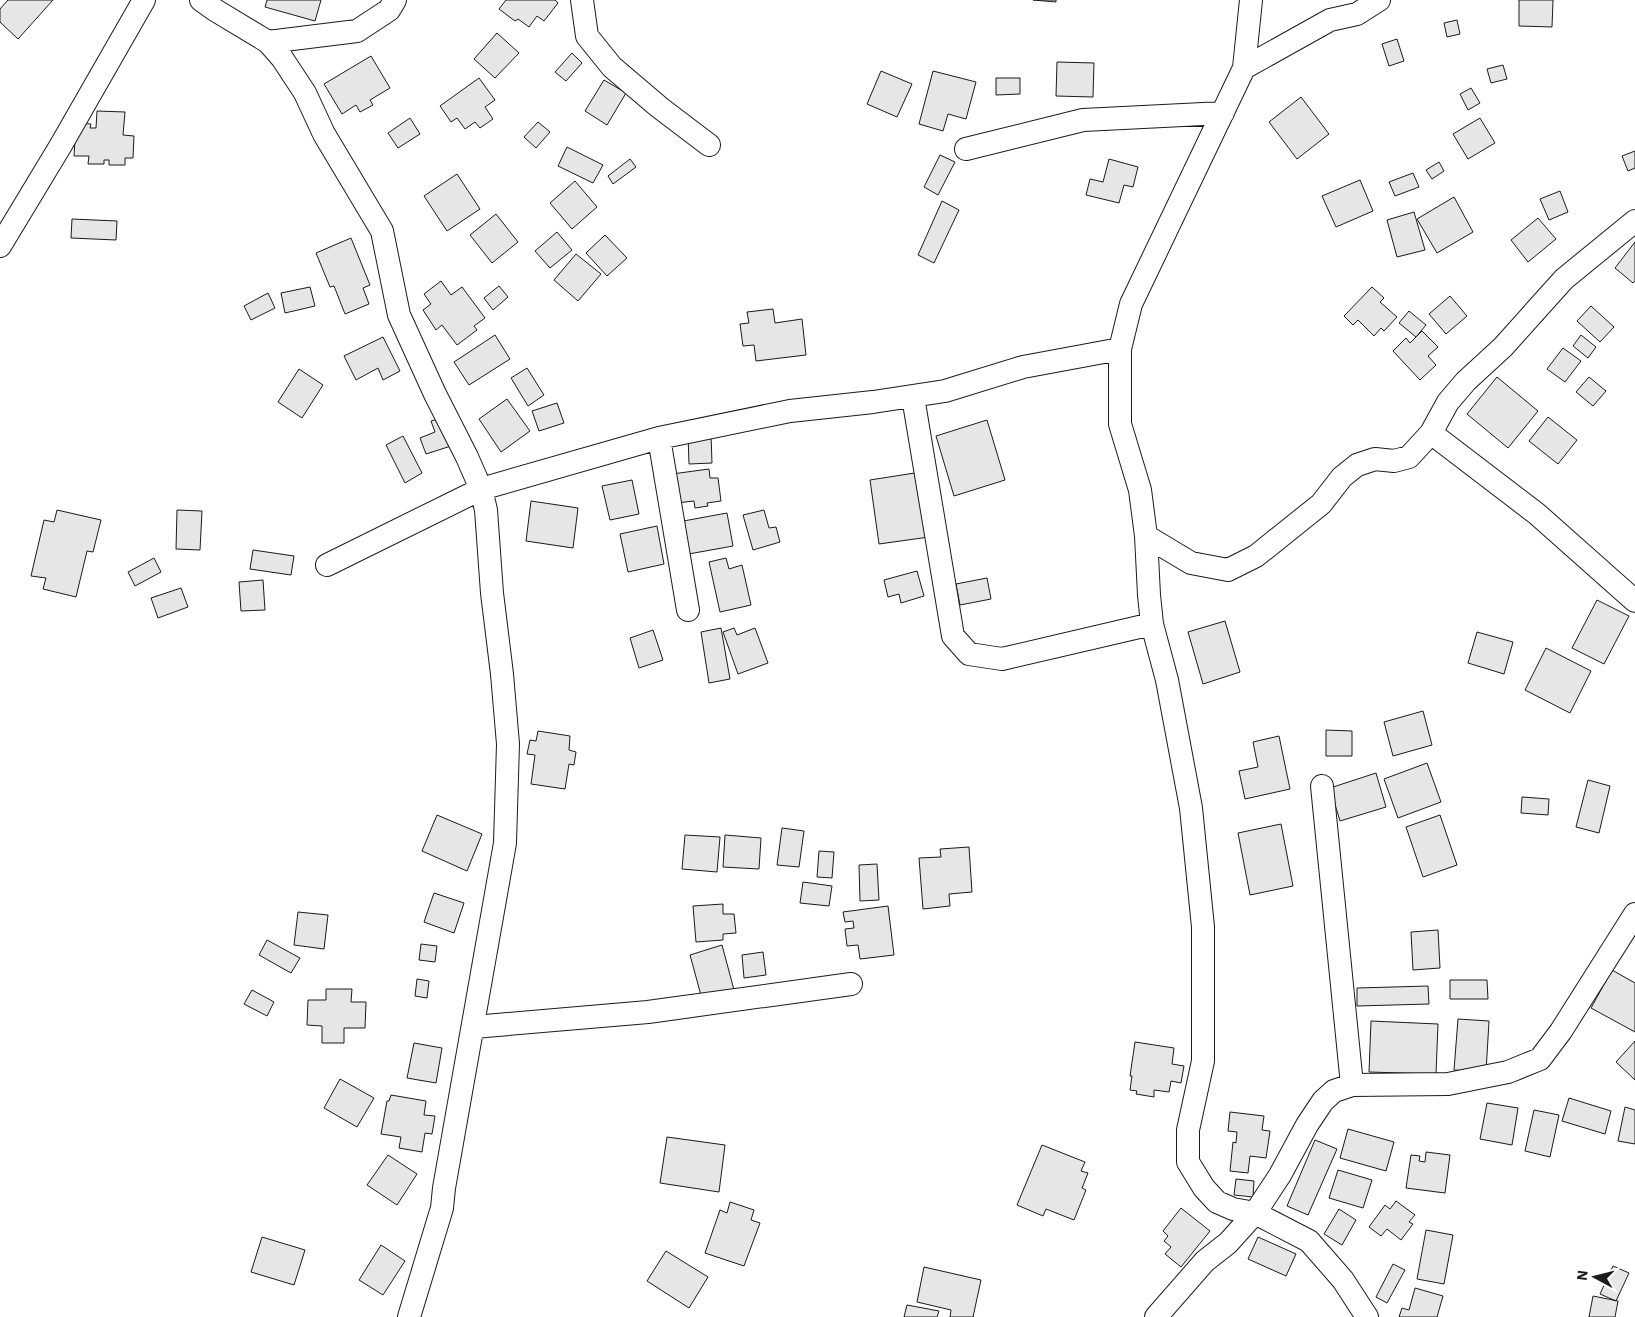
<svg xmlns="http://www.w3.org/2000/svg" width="1635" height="1317" font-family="'IBM Plex Sans',sans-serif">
  <rect width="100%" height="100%" fill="#fff"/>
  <path fill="#e6e6e6" stroke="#1a1a1a" d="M 8,0 L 53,0 L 18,39 L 0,22 L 0,9 Z
    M 267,0 L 321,0 L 315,21 L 265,7 Z
    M 506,0 L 555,0 L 558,3 L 544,21 L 537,16 L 529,27 L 518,19 L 515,21 L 499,9 Z
    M 1033,0 L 1056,0 L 1056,2 Z
    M 1519,0 L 1553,0 L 1552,27 L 1519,26 Z
    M 1457,20 L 1460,34 L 1447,37 L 1444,23 Z
    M 497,33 L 519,53 L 495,78 L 474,59 Z
    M 1397,39 L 1404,61 L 1389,66 L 1382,44 Z
    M 572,53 L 582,63 L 566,81 L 555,72 Z
    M 371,56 L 390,88 L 370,100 L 373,105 L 360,112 L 356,105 L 342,114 L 324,84 Z
    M 1057,62 L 1094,63 L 1093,97 L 1056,96 Z
    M 1503,65 L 1507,79 L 1491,83 L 1487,69 Z
    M 881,71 L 912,84 L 897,117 L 867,104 Z
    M 933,71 L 976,82 L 966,119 L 948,114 L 943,131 L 919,124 Z
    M 479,78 L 495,100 L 485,107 L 493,119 L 480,128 L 475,122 L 465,129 L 457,118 L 451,122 L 440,106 Z
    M 996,78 L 1020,78 L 1020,94 L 996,95 Z
    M 604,80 L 626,93 L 607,125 L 585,111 Z
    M 1471,88 L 1480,103 L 1468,110 L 1460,94 Z
    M 1301,97 L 1329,134 L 1297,159 L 1269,122 Z
    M 97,111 L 125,112 L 123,135 L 134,136 L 133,158 L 125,158 L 125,165 L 109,165 L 109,160 L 104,160 L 104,164 L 88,164 L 89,156 L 74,156 L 76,123 L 91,124 L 90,128 L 96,128 Z
    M 410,118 L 420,134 L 398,148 L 388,133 Z
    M 1480,118 L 1495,143 L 1468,159 L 1453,134 Z
    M 538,122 L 550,132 L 536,148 L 524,137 Z
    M 567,147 L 603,165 L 593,183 L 558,166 Z
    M 1635,151 L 1635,168 L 1628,171 L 1622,156 Z
    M 940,155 L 955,162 L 938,195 L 924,187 Z
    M 630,159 L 636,167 L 613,184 L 608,176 Z
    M 1109,159 L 1138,167 L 1133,187 L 1124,185 L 1119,203 L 1086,195 L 1090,179 L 1103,182 Z
    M 1439,162 L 1444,171 L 1432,179 L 1426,170 Z
    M 1413,173 L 1419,187 L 1395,196 L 1389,182 Z
    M 457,174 L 480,209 L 447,231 L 424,196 Z
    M 1360,180 L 1373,211 L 1336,227 L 1322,196 Z
    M 575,181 L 597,207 L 572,229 L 550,203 Z
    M 1560,191 L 1568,212 L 1549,220 L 1540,199 Z
    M 1454,197 L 1473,232 L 1437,253 L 1417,219 Z
    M 942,201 L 959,210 L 934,263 L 918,255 Z
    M 1414,212 L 1425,250 L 1397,257 L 1387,220 Z
    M 496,214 L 518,242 L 492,263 L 470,235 Z
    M 1538,218 L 1556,239 L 1528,262 L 1511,240 Z
    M 72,219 L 117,221 L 116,240 L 71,238 Z
    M 557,232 L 572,250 L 550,268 L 535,251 Z
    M 605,235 L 627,258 L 607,276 L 586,253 Z
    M 351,238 L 370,285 L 363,288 L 369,304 L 345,314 L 334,286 L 330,287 L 316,253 Z
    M 1635,242 L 1635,281 L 1633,283 L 1615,268 Z
    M 576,254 L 601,274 L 578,301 L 554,280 Z
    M 441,281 L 451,295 L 462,287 L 485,318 L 474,326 L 477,330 L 457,345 L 442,325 L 436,330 L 423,310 L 431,304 L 424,294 Z
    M 499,286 L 508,297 L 493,310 L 484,298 Z
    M 310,287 L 315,306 L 285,313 L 281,293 Z
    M 1372,287 L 1384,298 L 1380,302 L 1397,317 L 1384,331 L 1381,328 L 1374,336 L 1358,320 L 1353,325 L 1344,316 Z
    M 268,293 L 275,308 L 251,320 L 244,306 Z
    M 1450,296 L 1467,316 L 1446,334 L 1429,314 Z
    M 1591,306 L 1614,327 L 1600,342 L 1577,321 Z
    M 773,309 L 775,323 L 802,319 L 806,355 L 756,361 L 754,345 L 743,346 L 740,324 L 749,323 L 747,312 Z
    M 1409,311 L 1426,325 L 1416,337 L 1399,323 Z
    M 1422,331 L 1438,347 L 1428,356 L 1436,365 L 1420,380 L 1393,351 L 1406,338 L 1410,343 Z
    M 495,335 L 510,359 L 469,385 L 454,362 Z
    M 1581,335 L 1596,347 L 1588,358 L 1573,346 Z
    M 383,337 L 400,371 L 383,380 L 378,368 L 356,380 L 344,356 Z
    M 1563,348 L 1581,361 L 1565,382 L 1547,369 Z
    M 527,368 L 544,395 L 528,406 L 511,378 Z
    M 299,369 L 323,385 L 302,418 L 278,402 Z
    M 1497,377 L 1538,411 L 1508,448 L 1467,414 Z
    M 1589,377 L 1606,391 L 1593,406 L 1576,392 Z
    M 507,399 L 530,431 L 501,452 L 479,419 Z
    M 557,403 L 564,423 L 539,431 L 532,411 Z
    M 1548,417 L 1577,440 L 1558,464 L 1529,441 Z
    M 441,418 L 451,446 L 426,454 L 420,438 L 435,432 L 431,421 Z
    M 987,420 L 1005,480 L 954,496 L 936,436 Z
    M 688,434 L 711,434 L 712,463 L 689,464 Z
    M 403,436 L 422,473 L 405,483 L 386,445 Z
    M 709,469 L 710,478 L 718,478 L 721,501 L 707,503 L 708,506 L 695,508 L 694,501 L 676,503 L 672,474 Z
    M 921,472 L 929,537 L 879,544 L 870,480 Z
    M 632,480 L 639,514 L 610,520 L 602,486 Z
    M 531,501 L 578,508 L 573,548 L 526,541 Z
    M 57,510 L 101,520 L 93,552 L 87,551 L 76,597 L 43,589 L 46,578 L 31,576 L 44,520 L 54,522 Z
    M 177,510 L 202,511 L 200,550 L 176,549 Z
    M 764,510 L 769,528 L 776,527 L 780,542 L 753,550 L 743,515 Z
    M 727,513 L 733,546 L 683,555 L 678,522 Z
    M 657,526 L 664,564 L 628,572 L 620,534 Z
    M 253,550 L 294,556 L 291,575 L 250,569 Z
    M 154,558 L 161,572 L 135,586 L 128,572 Z
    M 726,558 L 729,569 L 742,565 L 751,605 L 720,612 L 709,562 Z
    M 917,571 L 924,596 L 901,603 L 899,594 L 888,597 L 884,580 Z
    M 987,578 L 991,599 L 960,605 L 956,584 Z
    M 263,580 L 265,610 L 241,611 L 239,582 Z
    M 181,588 L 188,607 L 158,618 L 151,598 Z
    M 1597,600 L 1629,616 L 1604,664 L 1572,648 Z
    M 1225,621 L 1240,672 L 1203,684 L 1188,632 Z
    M 721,628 L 730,679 L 709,683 L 701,632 Z
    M 734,628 L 737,635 L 755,628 L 768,663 L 738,674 L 723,632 Z
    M 653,630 L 663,660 L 639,668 L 630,638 Z
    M 1477,632 L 1513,642 L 1504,674 L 1468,663 Z
    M 1546,648 L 1591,671 L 1570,713 L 1525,690 Z
    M 1423,711 L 1432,745 L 1393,756 L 1384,722 Z
    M 1326,730 L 1352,731 L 1352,756 L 1326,756 Z
    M 538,731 L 570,736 L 569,750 L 576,752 L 574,765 L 569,764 L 565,789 L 531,784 L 535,755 L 527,754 L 530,740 L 536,741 Z
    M 1279,736 L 1290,789 L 1245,799 L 1239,771 L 1258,767 L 1253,742 Z
    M 1427,763 L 1441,802 L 1398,818 L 1384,779 Z
    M 1376,773 L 1386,807 L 1340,821 L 1330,788 Z
    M 1588,780 L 1610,786 L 1599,833 L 1576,827 Z
    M 1522,797 L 1549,799 L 1548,815 L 1521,813 Z
    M 437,815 L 482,834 L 467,871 L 422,851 Z
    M 1440,815 L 1457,865 L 1423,877 L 1406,827 Z
    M 1281,824 L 1293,886 L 1250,895 L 1238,833 Z
    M 782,828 L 804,831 L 799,867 L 777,865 Z
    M 685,835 L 720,837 L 717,872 L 682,869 Z
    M 725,835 L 761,838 L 759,869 L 723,867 Z
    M 969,847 L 972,892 L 949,894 L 950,906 L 923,909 L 919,858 L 941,857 L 940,849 Z
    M 819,851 L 834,852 L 832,878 L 817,877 Z
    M 877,864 L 879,900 L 860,901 L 859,865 Z
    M 803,882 L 832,886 L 829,906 L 800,903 Z
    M 434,893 L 464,903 L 454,933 L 424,922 Z
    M 723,904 L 723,914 L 734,914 L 736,933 L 723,934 L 723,940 L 696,942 L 693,906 Z
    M 888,906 L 894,955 L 860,959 L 858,945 L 847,946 L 845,929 L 854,928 L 853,921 L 845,922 L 843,912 Z
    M 298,912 L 328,915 L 324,949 L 294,945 Z
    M 1438,930 L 1440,968 L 1413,970 L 1411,932 Z
    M 267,940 L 300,958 L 291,973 L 259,955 Z
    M 421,944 L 437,946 L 435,962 L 419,960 Z
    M 722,945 L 734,990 L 702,999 L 690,955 Z
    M 763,952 L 766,975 L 744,978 L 742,955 Z
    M 1612,970 L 1635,983 L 1635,1032 L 1591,1008 Z
    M 417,979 L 429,981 L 427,998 L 415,996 Z
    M 1450,980 L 1487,980 L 1488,999 L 1450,999 Z
    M 1428,986 L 1429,1004 L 1357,1006 L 1357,988 Z
    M 326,989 L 352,989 L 351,1002 L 366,1002 L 365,1028 L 344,1028 L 344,1043 L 322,1043 L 322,1026 L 307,1025 L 308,1000 L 326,1000 Z
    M 252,990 L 274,1002 L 267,1016 L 244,1004 Z
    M 1458,1019 L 1489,1021 L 1486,1072 L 1454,1070 Z
    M 1371,1021 L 1438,1024 L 1436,1074 L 1369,1072 Z
    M 1635,1041 L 1635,1080 L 1616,1062 Z
    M 1135,1042 L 1174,1048 L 1172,1064 L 1184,1066 L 1181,1083 L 1171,1081 L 1169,1092 L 1154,1090 L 1154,1097 L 1136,1094 L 1137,1091 L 1130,1090 L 1132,1076 L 1130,1076 Z
    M 414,1043 L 442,1048 L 436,1083 L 407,1078 Z
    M 340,1079 L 374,1098 L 357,1127 L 324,1108 Z
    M 391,1095 L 426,1101 L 424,1115 L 435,1116 L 432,1134 L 425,1133 L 422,1152 L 399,1148 L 401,1137 L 381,1134 L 387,1101 L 389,1101 Z
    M 1569,1098 L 1611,1111 L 1605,1134 L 1562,1121 Z
    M 1487,1103 L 1518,1108 L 1512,1145 L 1480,1139 Z
    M 1625,1107 L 1635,1110 L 1635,1144 L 1618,1141 Z
    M 1534,1110 L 1559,1115 L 1550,1157 L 1525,1151 Z
    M 1230,1112 L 1264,1116 L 1262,1130 L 1270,1131 L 1266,1158 L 1250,1156 L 1248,1173 L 1230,1171 L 1233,1142 L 1236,1143 L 1237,1132 L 1228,1131 Z
    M 1348,1129 L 1394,1142 L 1386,1171 L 1340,1158 Z
    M 667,1137 L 725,1145 L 719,1192 L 660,1183 Z
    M 1315,1140 L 1337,1149 L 1308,1215 L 1287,1206 Z
    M 1042,1145 L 1085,1162 L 1081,1171 L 1088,1173 L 1082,1188 L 1086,1190 L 1074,1220 L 1046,1209 L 1043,1216 L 1017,1205 Z
    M 1426,1152 L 1450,1155 L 1445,1193 L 1406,1188 L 1411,1155 L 1420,1156 L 1419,1161 L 1425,1162 Z
    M 388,1155 L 417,1174 L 397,1205 L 367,1185 Z
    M 1338,1170 L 1372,1180 L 1363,1208 L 1329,1198 Z
    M 1236,1179 L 1254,1181 L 1253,1197 L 1234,1195 Z
    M 1396,1201 L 1415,1215 L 1409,1222 L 1413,1224 L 1401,1240 L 1387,1229 L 1381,1236 L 1369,1227 L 1385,1205 L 1390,1209 Z
    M 730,1202 L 754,1210 L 751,1220 L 760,1223 L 744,1266 L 705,1253 L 720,1210 L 727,1213 Z
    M 1181,1208 L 1210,1231 L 1181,1267 L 1165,1254 L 1171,1247 L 1164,1241 L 1168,1236 L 1163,1231 Z
    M 1339,1209 L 1356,1220 L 1342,1245 L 1324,1234 Z
    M 1426,1230 L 1453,1235 L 1444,1284 L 1417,1279 Z
    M 262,1237 L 305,1250 L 294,1285 L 251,1272 Z
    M 1258,1237 L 1296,1254 L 1286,1276 L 1248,1259 Z
    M 381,1245 L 405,1261 L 383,1295 L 359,1280 Z
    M 666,1251 L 708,1277 L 689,1308 L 647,1281 Z
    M 1393,1264 L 1405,1270 L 1387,1303 L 1376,1297 Z
    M 1613,1266 L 1629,1273 L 1616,1301 L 1600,1294 Z
    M 924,1267 L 981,1280 L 973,1317 L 950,1317 L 951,1310 L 917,1302 Z
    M 1415,1288 L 1443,1296 L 1437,1317 L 1399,1317 L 1402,1308 L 1409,1310 Z
    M 1593,1296 L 1618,1301 L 1615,1317 L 1589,1317 Z
    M 907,1305 L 939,1311 L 937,1317 L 904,1317 Z"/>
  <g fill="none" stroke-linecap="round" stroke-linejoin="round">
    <defs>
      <path id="street" d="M 201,0 L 215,10 L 268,42 L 282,58 L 305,93 L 324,134 L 382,231 L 399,315 L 435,394 L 467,457 L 481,489 L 486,510 L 492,593 L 502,674 L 508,744 L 505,843 L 444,1188 L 442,1208 L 409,1317
        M 582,0 L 587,36 L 612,67 L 659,107 L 709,145
        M 1251,0 L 1244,68 L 1131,304 L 1120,349 L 1120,424 L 1140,490 L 1146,536 L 1149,595 L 1152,624 L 1167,680 L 1191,808 L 1203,927 L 1203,1061 L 1188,1130 L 1188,1162 L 1204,1188 L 1217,1202 L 1233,1209 L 1255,1213 L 1309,1241 L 1343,1280 L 1367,1317
        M 268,42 L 357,31 L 389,10 L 395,0
        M 1244,68 L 1330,20 L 1357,14 L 1379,0
        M 966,149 L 1083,120 L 1223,113
        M 0,246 L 61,145 L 144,0
        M 913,397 L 953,636 L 969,654 L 1002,659 L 1152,624
        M 1431,433 L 1537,514 L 1635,601
        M 659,438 L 688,610
        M 1146,536 L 1191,563 L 1228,570 L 1256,556 L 1321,504 L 1342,477 L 1357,465 L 1375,459 L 1394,461 L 1409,457 L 1431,433 L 1448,402 L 1466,381 L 1503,347 L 1564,279 L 1635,221
        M 327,565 L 481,489 L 659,438 L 790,411 L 873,402 L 945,391 L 1023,367 L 1120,349
        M 1322,786 L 1352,1085
        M 474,1027 L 648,1012 L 851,984
        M 1156,1317 L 1205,1261 L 1228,1243 L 1255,1213 L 1280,1175 L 1307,1125 L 1323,1101 L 1334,1091 L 1352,1085 L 1448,1084 L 1508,1072 L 1540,1059 L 1561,1031 L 1635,914"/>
    </defs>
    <use href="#street" stroke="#1a1a1a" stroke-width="24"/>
    <use href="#street" stroke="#fff" stroke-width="22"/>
  </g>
  <g transform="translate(1595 1277) rotate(277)" stroke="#ffffff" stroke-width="4" paint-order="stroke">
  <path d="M0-4L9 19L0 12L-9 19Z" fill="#1a1a1a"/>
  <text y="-8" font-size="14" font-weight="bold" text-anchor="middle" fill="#1a1a1a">N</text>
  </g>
</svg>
